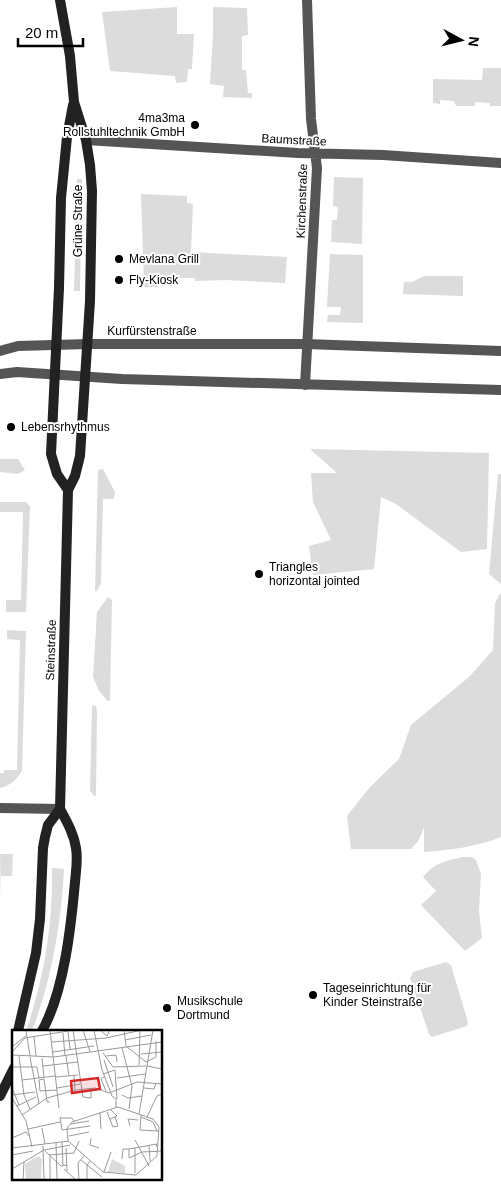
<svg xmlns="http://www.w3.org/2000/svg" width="501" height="1192" font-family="Arial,sans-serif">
  <rect width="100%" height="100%" fill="#fff"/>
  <path fill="#dcdcdc" d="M 177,7 L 177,34 L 194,34 L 192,69 L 188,69 L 187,82 L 176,83 L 175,76 L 110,71 L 102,12 Z
    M 213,7 L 247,8 L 248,35 L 242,36 L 242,70 L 246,70 L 248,93 L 252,93 L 252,98 L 223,97 L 224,86 L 210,84 L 213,34 Z
    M 483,68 L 501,68 L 501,106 L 490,106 L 490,103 L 475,102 L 475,106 L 456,106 L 454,101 L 440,100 L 440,104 L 433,103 L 433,79 L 482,80 Z
    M 334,177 L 363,178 L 362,244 L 331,242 L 332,220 L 337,220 L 338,207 L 333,206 Z
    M 77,179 L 82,179 L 80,291 L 74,291 Z
    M 141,194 L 187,196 L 187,203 L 193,204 L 191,252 L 287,257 L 285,283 L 225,280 L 195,281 L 195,278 L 159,278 L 158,287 L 144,287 Z
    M 330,254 L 363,255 L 363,323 L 327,322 L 328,315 L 340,315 L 341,307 L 327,307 Z
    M 424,276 L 463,276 L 463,296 L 403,294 L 404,282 L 412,282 Z
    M 310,449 L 489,453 L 487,549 L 461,552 L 396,504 L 381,497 L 374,569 L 313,575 L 309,546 L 331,540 L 313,502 L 311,473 L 337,473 Z
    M 0,459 L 18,459 L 25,470 L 18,474 L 0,472 Z
    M 103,469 L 115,492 L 114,499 L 103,499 L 101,583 L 97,591 L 95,591 L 98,470 Z
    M 498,474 L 501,474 L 501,584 L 489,574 Z
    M 0,502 L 26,502 L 30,506 L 26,612 L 6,612 L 6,600 L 21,600 L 23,512 L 0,512 Z
    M 501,592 L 501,837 C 476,847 451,850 424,852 L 424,827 L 419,840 L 411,849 L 351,849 L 347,816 L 370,787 L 399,759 L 411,725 L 469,677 L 493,650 L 495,603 Z
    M 108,597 L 112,600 L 110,701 L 107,701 L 98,689 L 93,677 L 97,612 Z
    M 7,630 L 26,631 L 22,771 C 16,780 10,786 0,788 L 0,773 L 4,773 L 4,770 L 17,770 L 20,640 L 7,639 Z
    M 94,705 L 96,706 L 97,712 L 96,796 L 93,795 L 90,790 L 92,706 Z
    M 0,854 L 13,854 L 12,876 L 1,876 L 1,899 Z
    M 463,857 L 472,857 L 476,860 L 481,874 L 479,912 L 482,938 L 465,951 L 421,905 L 436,891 L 423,877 C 434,863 447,860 463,857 Z
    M 52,868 L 64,869 C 61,925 52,978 32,1031 L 26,1031 C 44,978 53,924 52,868 Z
    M 446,962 L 451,965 L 468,1022 L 467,1026 L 432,1037 L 429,1034 L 410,978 L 413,972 Z"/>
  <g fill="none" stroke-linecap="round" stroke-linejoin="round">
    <path stroke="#555" stroke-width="10" d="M 86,140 L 298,153 L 383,155 L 501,163
      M 0,351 L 18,346 L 88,344 L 306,344 L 501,351
      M 0,374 L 17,372 L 122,379 L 501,390
      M 305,385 L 317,168 L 311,119 L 307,0
      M 0,808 L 60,809"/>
    <path stroke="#222" stroke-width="10" d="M 68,490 L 57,474 L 51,454 L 59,288 L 61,198 L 67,137 L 73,105
      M 18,1031 L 36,953 L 40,919 L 43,848 L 45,837 L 48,825 L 60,809
      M 42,1031 C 64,992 71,927 75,882 C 76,871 78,859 76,848 C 74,834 67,822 60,809 L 68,490 L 75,476 L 80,456 L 90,301 L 92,191 L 90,165 L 86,140 L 74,102 L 70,56 L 60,0
      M 0,1096 L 14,1068"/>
  </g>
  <g fill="#000" stroke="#fff" stroke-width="2">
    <circle cx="195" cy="125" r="5"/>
    <circle cx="119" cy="259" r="5"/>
    <circle cx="119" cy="280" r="5"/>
    <circle cx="11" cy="427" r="5"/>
    <circle cx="259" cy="574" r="5"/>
    <circle cx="313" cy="995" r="5"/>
    <circle cx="167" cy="1008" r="5"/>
  </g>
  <g text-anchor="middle" stroke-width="4" stroke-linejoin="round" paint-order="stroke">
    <g font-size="12" fill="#000" stroke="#fff" text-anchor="start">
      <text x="185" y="122" text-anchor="end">4ma3ma<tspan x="185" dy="14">Rollstuhltechnik GmbH</tspan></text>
      <text x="129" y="263">Mevlana Grill</text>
      <text x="129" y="284">Fly-Kiosk</text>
      <text x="21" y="431">Lebensrhythmus</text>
      <text x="269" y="571">Triangles<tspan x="269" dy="14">horizontal jointed</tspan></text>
      <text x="323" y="992">Tageseinrichtung für<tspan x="323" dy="14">Kinder Steinstraße</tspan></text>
      <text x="177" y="1005">Musikschule<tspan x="177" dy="14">Dortmund</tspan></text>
    </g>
    <g font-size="12" fill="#000" stroke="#fff">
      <text transform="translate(294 140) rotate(3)" y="4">Baumstraße</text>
      <text transform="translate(302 201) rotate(-88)" y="4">Kirchenstraße</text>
      <text transform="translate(78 221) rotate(-90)" y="4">Grüne Straße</text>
      <text x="152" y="335">Kurfürstenstraße</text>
      <text transform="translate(51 650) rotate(-88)" y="4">Steinstraße</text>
    </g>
  </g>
  <g transform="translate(12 1030)">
    <rect width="150" height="150" fill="#fff"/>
    <path d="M 26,126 L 30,129 L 29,150 L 14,150 L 13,134 ZM 100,129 L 113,136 L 113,143 L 96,142 Z" fill="#dcdcdc"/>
    <path fill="none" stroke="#999" stroke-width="1" d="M 14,0 L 18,26M 38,0 L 47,78M 61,0 L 71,67 L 79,68 L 79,59M 71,0 L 78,22M 82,0 L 90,40 L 100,66 L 104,69 L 104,78M 88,0 L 95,6 L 98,0M 112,0 L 114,16 L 134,32 L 144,27 L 144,11M 56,2 L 58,19M 51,3 L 53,26M 22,7 L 24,26M 113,10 L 139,5M 40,12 L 94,8 L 130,0M 0,17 L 15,5M 110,18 L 120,56 L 117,79M 0,22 L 13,8 L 62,0M 41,22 L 82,16M 91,23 L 101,37 L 134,36M 129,24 L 150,22M 0,25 L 42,27 L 150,12M 7,26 L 12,65 L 18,79M 54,26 L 57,46M 94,26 L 104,25 L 105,32M 18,27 L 27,74M 30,28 L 32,47M 92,30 L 101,57M 127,35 L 128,0M 31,36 L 66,32M 135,36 L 150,39M 0,37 L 25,37 L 27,48M 91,44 L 103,40 L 105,69M 62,45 L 63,60M 44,47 L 66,45M 92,47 L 89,49 L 94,61M 105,48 L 133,44M 32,49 L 27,50 L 28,61 L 45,60M 32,49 L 35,72 L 38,72M 10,50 L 43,46M 0,58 L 7,75M 45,58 L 68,54M 132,58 L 142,59 L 144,53M 0,65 L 23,62M 110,65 L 116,68 L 130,66M 0,68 L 14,91 L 20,117M 5,76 L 24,67M 106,77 L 141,89 L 147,97 L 145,126 L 124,145 L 91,142 L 56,111 L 55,98 L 60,92 ZM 95,82 L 101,97 L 106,96 L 103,87M 88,83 L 89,99M 127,84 L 141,0M 10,85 L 35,68 L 64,60 L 83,58 L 97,63 L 125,52 L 150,54M 129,85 L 128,100 L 147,101M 48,87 L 50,100 L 78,96M 129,87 L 141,92 L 145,101M 135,87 L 145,66 L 150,64M 48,88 L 60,88 L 62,91M 98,89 L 105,86 L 99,80M 59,94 L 77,91M 118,96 L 116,89 L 126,90M 30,98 L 33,114M 16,99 L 48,92M 57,106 L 77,102M 0,108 L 14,102 L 17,106M 79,108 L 78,115 L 87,118M 123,110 L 137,136M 50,112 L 51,136M 44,113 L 45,150M 137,115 L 138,131M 31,116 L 32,150M 0,118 L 57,111M 54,118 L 55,141M 123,118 L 123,143M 117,119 L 145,114 L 144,117M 117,119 L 117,128 L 130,122 L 150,121M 33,121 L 49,136 L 55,135M 0,125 L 21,121M 37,125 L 62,123 L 67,111M 110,129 L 111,119 L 117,119M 69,130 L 90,147M 0,139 L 32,120 L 58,115M 52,139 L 64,150M 92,142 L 99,122M 11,150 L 12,132M 38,150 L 38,127M 67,150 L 66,133 L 72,126M 75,150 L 75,135 L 78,131"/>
    <path fill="#d62828" fill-opacity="0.15" stroke="#d62828" stroke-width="2.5" d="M 86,48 L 88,59 L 60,63 L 59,51 Z"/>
    <rect width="150" height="150" fill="none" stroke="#000" stroke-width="2.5"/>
  </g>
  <g transform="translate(461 40) rotate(97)" stroke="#ffffff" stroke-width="4" paint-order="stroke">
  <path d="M0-4L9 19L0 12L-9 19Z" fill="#000000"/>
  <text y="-8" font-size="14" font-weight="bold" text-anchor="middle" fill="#000000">N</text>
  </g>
  <path d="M18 38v8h65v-8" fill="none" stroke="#000000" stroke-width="2.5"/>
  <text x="25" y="38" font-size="15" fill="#000000" stroke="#ffffff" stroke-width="4" paint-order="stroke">20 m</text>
</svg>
